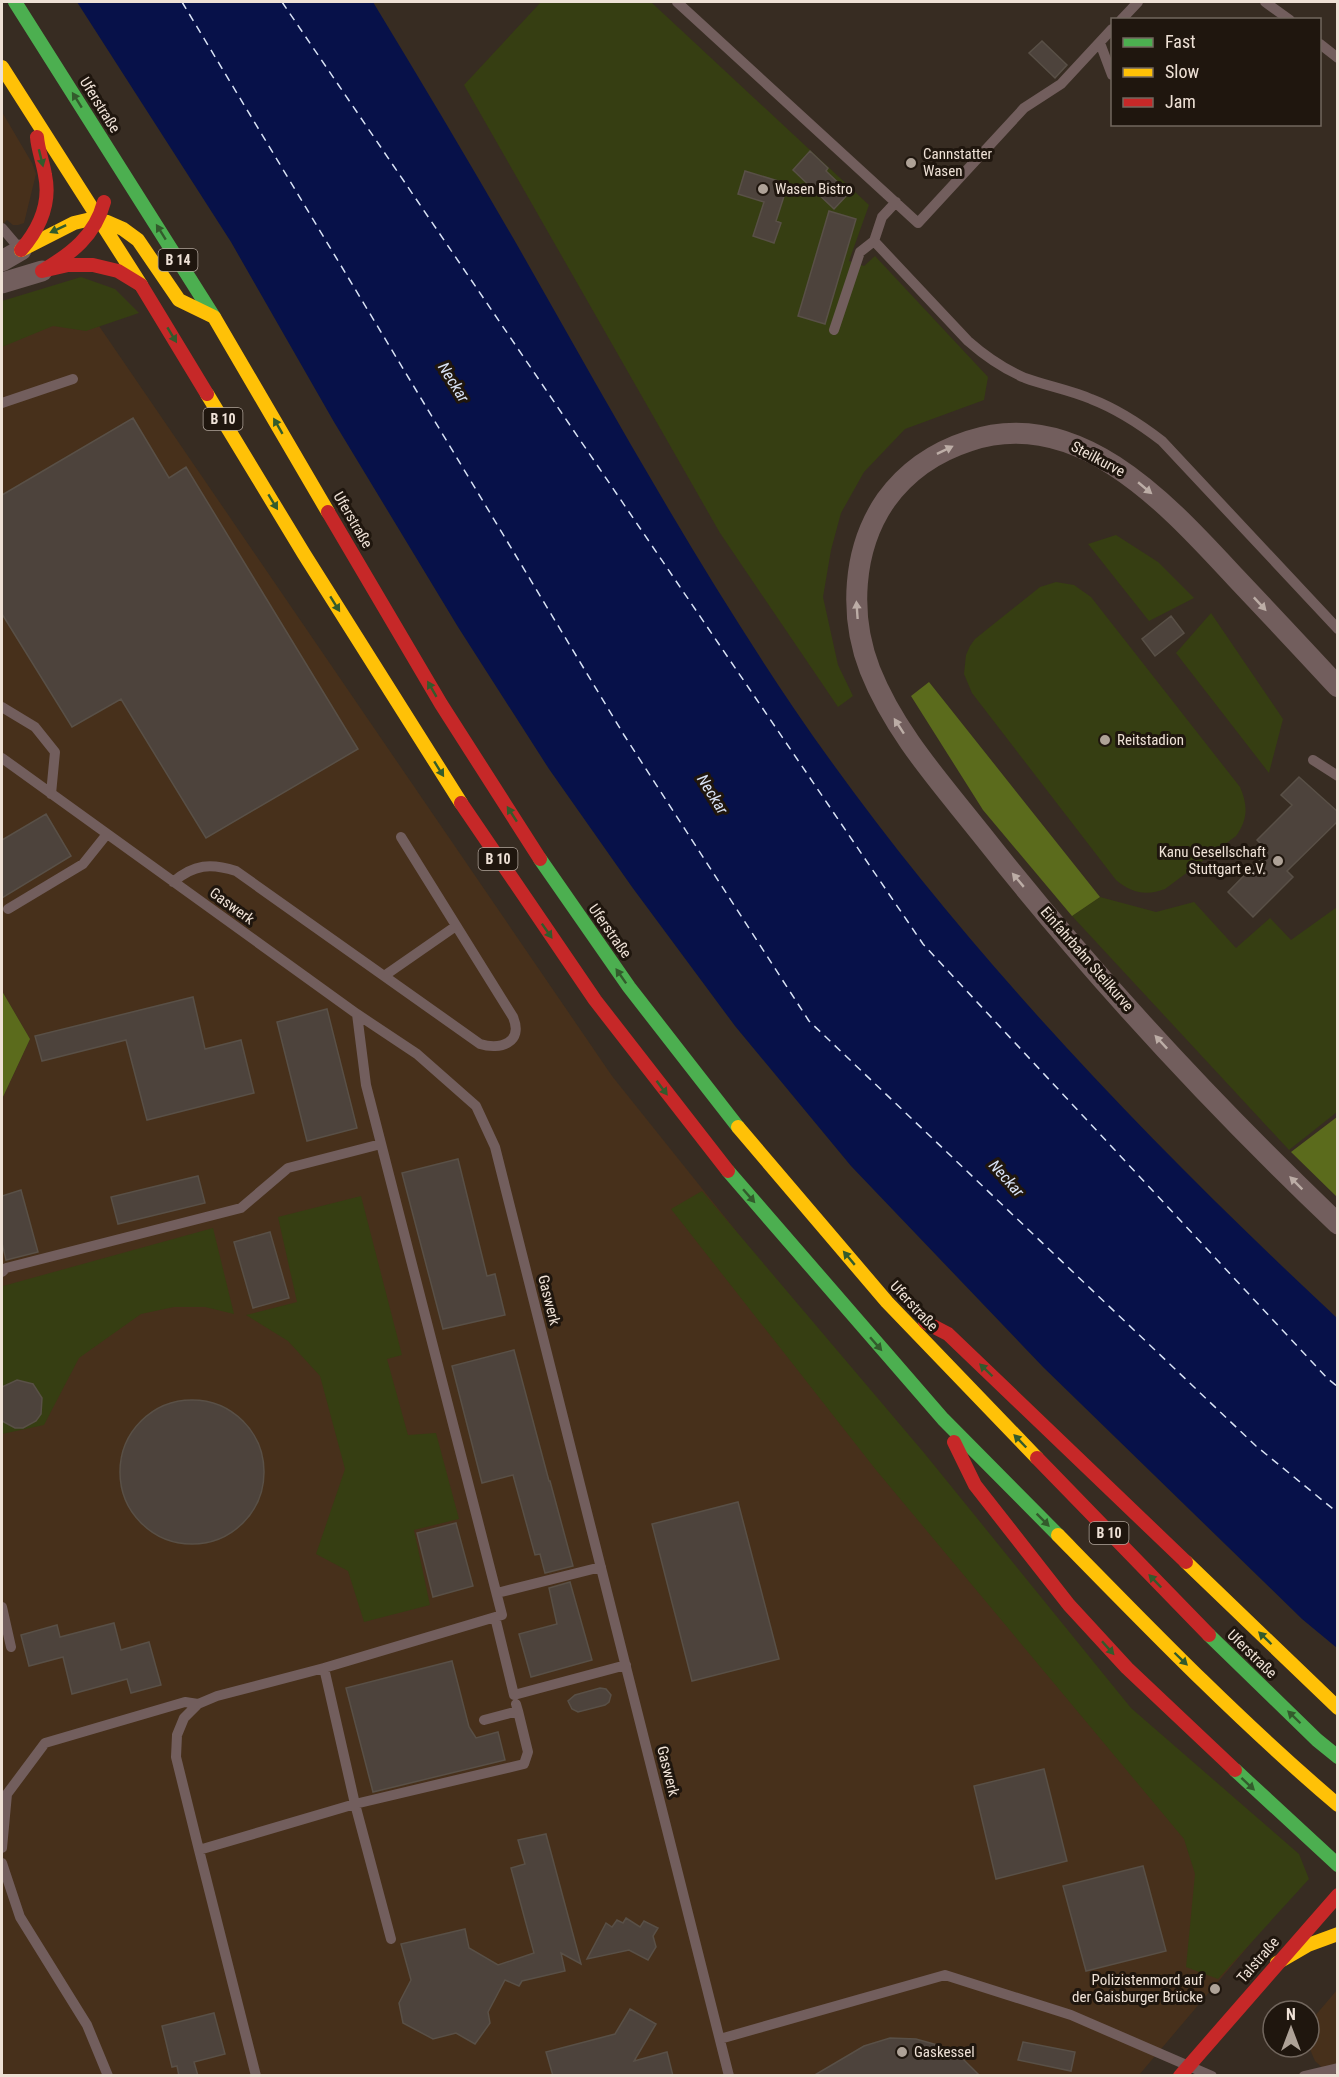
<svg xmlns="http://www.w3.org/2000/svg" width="1339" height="2077" font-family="'Roboto Condensed',sans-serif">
  <rect width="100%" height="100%" fill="#372c22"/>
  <path fill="#47301b" d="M 2,112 L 32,163 L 36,174 L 24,223 L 18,225 L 13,225 L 7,220 L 2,225 Z
    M 71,285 L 612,1076 L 955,1505 L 1131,1714 L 1305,1879 L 1139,2075 L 2,2076 L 2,1099 L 30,1039 L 2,991 L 2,312 Z
    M 1337,1990 L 1337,2075 L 1330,2075 L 1315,2061 L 1309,2047 L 1309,2023 Z"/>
  <path fill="#363e12" d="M 541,2 L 651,2 L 869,205 L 849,261 L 864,266 L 875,256 L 988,377 L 984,400 L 905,429 L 864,472 L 841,513 L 831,550 L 823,597 L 838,665 L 853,696 L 838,707 L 720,533 L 464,85 Z
    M 81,277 L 115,289 L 139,313 L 86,331 L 53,326 L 2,347 L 2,301 Z
    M 1116,535 L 1158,562 L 1194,598 L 1149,621 L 1088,544 Z
    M 1056,582 L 1074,585 L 1091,597 L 1240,787 C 1248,805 1248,820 1236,836 L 1165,889 C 1147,896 1131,893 1116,880 L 972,693 L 964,674 L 966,655 L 970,646 L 975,639 L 1040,587 Z
    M 1211,613 L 1283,719 L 1269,773 L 1176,653 Z
    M 1100,897 L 1156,912 L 1194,902 L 1236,948 L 1270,918 L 1291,940 L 1337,907 L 1337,1112 L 1289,1150 L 1072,916 Z
    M 702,1191 L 925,1454 L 1131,1708 L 1299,1854 L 1309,1879 L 1218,1979 L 1186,1967 L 1195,1874 L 1184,1839 L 876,1470 L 671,1209 Z
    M 361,1196 L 402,1355 L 387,1359 L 408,1435 L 436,1433 L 459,1519 L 414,1530 L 430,1605 L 364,1622 L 348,1571 L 316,1554 L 345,1469 L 320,1376 L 288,1341 L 246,1315 L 297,1302 L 278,1217 Z
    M 213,1228 L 234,1314 L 205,1307 L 174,1307 L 141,1314 L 79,1358 L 44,1425 L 2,1434 L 3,1286 Z"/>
  <path fill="#5b6b1c" d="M 929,682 L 1100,897 L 1072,916 L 983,810 L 911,696 Z
    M 2,991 L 30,1039 L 2,1099 Z
    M 1337,1117 L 1337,1197 L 1291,1152 Z"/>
  <path fill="#071149" d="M 77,2 L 373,2 C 423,84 472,167 520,250 C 608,405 695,562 795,710 C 949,935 1139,1133 1337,1318 L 1337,1648 L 1302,1619 L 1043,1367 L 851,1166 L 735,1026 L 632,887 L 549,769 L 458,627 L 334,422 L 231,242 Z"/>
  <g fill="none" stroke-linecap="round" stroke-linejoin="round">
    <path stroke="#d8e2f5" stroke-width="1.5" stroke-dasharray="8 6" stroke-linecap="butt" d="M 182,2 L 624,735 L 809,1021 L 1256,1446 L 1338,1513
      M 282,2 L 923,944 L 1327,1378 L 1338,1387"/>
  </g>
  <path fill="#4d433c" stroke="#595047" stroke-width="1.5" d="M 1042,41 L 1067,65 L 1055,78 L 1029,53 Z
    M 810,151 L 828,168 L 826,171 L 849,193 L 834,209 L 793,170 Z
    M 745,171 L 788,184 L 776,221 L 781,223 L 774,243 L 753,236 L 764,202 L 738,194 Z
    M 829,211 L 856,219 L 825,324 L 798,316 Z
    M 133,418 L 169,478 L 186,467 L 358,749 L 206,838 L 121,699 L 72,727 L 2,614 L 2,495 Z
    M 1171,616 L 1184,633 L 1155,656 L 1142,639 Z
    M 1299,777 L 1338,812 L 1338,821 L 1287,871 L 1293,877 L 1253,917 L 1228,892 L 1268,851 L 1257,840 L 1292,805 L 1281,795 Z
    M 46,814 L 71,856 L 2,898 L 2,840 Z
    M 193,997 L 205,1049 L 241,1040 L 254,1093 L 147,1120 L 126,1040 L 42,1061 L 35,1036 Z
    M 327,1009 L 357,1128 L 307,1141 L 277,1022 Z
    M 458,1159 L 487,1276 L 495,1274 L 505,1315 L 443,1329 L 402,1173 Z
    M 198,1176 L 205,1203 L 118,1224 L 111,1197 Z
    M 21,1190 L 38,1252 L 6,1260 L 2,1243 L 2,1196 Z
    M 270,1232 L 289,1298 L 253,1308 L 234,1242 Z
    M 514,1350 L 549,1481 L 550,1481 L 573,1566 L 545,1573 L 540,1554 L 535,1555 L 513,1475 L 482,1483 L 452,1366 Z
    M 17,1380 L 33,1384 L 42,1398 L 41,1414 L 36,1421 L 23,1428 L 15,1428 L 2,1421 L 2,1387 Z
    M120 1472a72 72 0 1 1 144 0a72 72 0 1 1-144 0Z
    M 738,1502 L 779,1659 L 692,1681 L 652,1524 Z
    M 456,1523 L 473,1586 L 433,1597 L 417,1533 Z
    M 570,1582 L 592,1660 L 531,1677 L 519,1634 L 557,1624 L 549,1588 Z
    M 114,1623 L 121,1650 L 149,1642 L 161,1685 L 131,1693 L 127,1679 L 72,1694 L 63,1657 L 29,1666 L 21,1635 L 57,1625 L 60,1637 Z
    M 452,1661 L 469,1727 L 476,1738 L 498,1732 L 505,1760 L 373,1792 L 346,1688 Z
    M 600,1688 L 606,1689 L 611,1695 L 609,1702 L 605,1705 L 578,1712 L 572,1709 L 568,1701 L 575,1695 Z
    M 1044,1769 L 1067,1861 L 996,1879 L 974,1786 Z
    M 546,1834 L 581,1964 L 561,1953 L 565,1971 L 522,1981 L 519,1986 L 505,1980 L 488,2012 L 490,2023 L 475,2044 L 456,2033 L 433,2039 L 403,2023 L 399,2003 L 411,1980 L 401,1944 L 465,1929 L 469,1948 L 498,1965 L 534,1953 L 511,1868 L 525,1864 L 518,1840 Z
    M 1143,1866 L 1166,1951 L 1086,1971 L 1063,1886 Z
    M 626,1918 L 640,1927 L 644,1921 L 658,1928 L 653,1936 L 656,1947 L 648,1960 L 629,1950 L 587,1959 L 606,1923 L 612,1927 L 617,1920 L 623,1923 Z
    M 630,2009 L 656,2024 L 634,2061 L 667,2052 L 673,2076 L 553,2076 L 546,2052 L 615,2034 Z
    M 214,2013 L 225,2054 L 194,2062 L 198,2076 L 179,2076 L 177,2066 L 172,2067 L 162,2026 Z
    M 890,2038 L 916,2039 L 941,2046 L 962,2058 L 980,2076 L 813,2076 L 864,2046 Z
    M 1023,2042 L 1075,2052 L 1071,2071 L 1018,2060 Z"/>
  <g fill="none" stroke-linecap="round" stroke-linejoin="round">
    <path stroke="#725e5d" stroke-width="10" d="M 677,2 L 918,223 L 1024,108 L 1061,84 L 1112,29
      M 1265,2 L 1290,20
      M 1121,20 L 1138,2
      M 1100,43 L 1112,75
      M 1320,44 L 1338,58
      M 2,228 L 19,248
      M 874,241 L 968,341 C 985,356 1004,369 1025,378 C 1047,386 1070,390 1091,399 C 1117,409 1140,424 1162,441 L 1338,629
      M 834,330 L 860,252 L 874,241 L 882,217 L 896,202
      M 2,403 L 73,379
      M 2,707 L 35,727 L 55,752 L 51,794
      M 2,758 L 357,1014 L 417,1054 L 476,1106 L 495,1147 L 729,2076
      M 1313,760 L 1338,776
      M 173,882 C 194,864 211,863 236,871 L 480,1044 C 500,1050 524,1043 513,1017 L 401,837
      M 8,909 L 83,864 L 107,834
      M 384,976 L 456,926
      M 357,1014 L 366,1085 L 502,1615 L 324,1668 L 355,1804 L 391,1939
      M 2,1272 L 6,1268 L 241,1208 L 288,1168 L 381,1144
      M 497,1593 L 601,1567
      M 2,1607 L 11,1647
      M 495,1617 L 514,1695 L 626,1665
      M 484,1720 L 518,1711 L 516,1704
      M 2,1848 L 7,1794 L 45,1743 L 185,1702 L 198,1704
      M 199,1850 L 176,1757 L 177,1735 L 184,1718 L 198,1704 L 217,1696 L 324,1668
      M 2,1863 L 20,1917 L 87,2025 L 108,2076
      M 720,2039 L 945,1975 L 1071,2015 L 1212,2076
      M 256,2076 L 199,1850 L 355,1804 L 524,1764 L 528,1752 L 518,1711
      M 1304,2076 L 1338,2068"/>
    <path stroke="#725e5d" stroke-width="21" d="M 2,261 L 21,250
      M 2,283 L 42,271
      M 1338,687 C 1304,650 1270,614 1236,578 C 1169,506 1079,404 969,441 C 935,452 907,471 886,500 C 852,549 849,616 870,670 C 895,733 941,783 982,835 C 1091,973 1211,1103 1338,1224"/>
    <path stroke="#4caf50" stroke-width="14" d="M 15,2 L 214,317
      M 540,859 L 629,987 L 738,1127
      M 728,1171 L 943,1419 L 1058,1535
      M 1209,1635 L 1317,1740 L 1338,1757
      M 1235,1770 L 1338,1865"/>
    <path stroke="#ffc107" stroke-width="14" d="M 2,67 L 141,285
      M 21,250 L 74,223 L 91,219 L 107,222 L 123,229 L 138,240 L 179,300 L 214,317 L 328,512
      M 207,394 L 304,554 L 461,803
      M 738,1127 L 887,1302 L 1037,1458
      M 1058,1535 C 1149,1628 1239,1721 1338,1805
      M 1186,1562 L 1338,1708
      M 1277,1963 L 1308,1945 L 1338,1934"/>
    <path stroke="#c62828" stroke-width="14" d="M 21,250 C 39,229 51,203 45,175 C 43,162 38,150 37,137
      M 42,271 C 71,254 95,236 104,202
      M 42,271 L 68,265 L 93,265 L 118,271 L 141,285 L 207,394
      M 328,512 L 441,704 L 540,859
      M 461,803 L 595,1000 L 728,1171
      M 925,1322 L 948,1334 L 1186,1562
      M 954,1442 L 975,1485 L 1069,1605 L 1127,1668 L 1235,1770
      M 1037,1458 L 1209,1635
      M 1180,2076 L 1338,1895"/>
  </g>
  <defs><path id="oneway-solid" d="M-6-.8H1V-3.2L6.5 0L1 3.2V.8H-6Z" transform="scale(1.5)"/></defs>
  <g fill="#335b2c">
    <use href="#oneway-solid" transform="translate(77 100) rotate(-122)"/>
    <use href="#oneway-solid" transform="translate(41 158) rotate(76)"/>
    <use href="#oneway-solid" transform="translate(58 229) rotate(155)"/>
    <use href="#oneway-solid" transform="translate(161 232) rotate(-122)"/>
    <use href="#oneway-solid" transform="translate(172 335) rotate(59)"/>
    <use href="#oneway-solid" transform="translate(278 426) rotate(-120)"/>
    <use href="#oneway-solid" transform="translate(273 502) rotate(59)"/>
    <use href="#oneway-solid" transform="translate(335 604) rotate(58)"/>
    <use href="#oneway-solid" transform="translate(432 689) rotate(-120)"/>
    <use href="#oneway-solid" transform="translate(439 769) rotate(58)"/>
    <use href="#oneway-solid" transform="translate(512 814) rotate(-123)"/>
    <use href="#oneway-solid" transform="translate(547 931) rotate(55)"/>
    <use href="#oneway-solid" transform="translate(621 976) rotate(-125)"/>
    <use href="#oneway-solid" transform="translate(662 1088) rotate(53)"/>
    <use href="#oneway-solid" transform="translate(749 1196) rotate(49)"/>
    <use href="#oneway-solid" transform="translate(849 1258) rotate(-130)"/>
    <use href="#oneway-solid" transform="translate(876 1344) rotate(49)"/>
    <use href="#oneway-solid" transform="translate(986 1370) rotate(-136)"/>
    <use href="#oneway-solid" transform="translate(1020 1441) rotate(-134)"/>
    <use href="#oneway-solid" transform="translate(1043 1520) rotate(45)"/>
    <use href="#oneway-solid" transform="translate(1155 1581) rotate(-134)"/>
    <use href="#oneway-solid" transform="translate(1265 1638) rotate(-136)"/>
    <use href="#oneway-solid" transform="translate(1108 1648) rotate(48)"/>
    <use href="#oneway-solid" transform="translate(1181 1659) rotate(44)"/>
    <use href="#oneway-solid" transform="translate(1294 1717) rotate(-136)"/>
    <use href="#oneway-solid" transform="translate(1248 1784) rotate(43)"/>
  </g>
  <g fill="#bcada6">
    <use href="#oneway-solid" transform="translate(945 450) rotate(-26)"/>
    <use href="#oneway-solid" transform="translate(1145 488) rotate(40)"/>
    <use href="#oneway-solid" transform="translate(1260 604) rotate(47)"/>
    <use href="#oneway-solid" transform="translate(857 610) rotate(-94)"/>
    <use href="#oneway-solid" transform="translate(899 726) rotate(-123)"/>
    <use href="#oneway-solid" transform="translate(1018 880) rotate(-130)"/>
    <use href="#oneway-solid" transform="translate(1161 1042) rotate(-133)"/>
    <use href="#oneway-solid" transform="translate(1296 1183) rotate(-135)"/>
  </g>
  <g fill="#aea297" stroke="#1f160e" stroke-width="2">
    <circle cx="911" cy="163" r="6"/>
    <circle cx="763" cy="189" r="6"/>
    <circle cx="1105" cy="740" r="6"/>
    <circle cx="1278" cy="861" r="6"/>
    <circle cx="1215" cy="1989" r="6"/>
    <circle cx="902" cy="2052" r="6"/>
  </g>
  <g text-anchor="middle" stroke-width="6" stroke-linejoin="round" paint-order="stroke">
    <g fill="#1f160e" stroke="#b0a49a" stroke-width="1.5">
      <rect x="158.5" y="249" width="39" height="22" rx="4.5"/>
      <rect x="203.5" y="408" width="39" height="22" rx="4.5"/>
      <rect x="478.5" y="848" width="39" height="22" rx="4.5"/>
      <rect x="1089.5" y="1522" width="39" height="22" rx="4.5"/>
    </g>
    <g font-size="14" font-weight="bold" fill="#eee1d6">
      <text x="178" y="265">B 14</text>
      <text x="223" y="424">B 10</text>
      <text x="498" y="864">B 10</text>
      <text x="1109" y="1538">B 10</text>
    </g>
    <g font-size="15" fill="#eee1d6" stroke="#1f160e">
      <text transform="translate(100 105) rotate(58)" y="5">Uferstraße</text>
      <text transform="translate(1098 459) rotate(28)" y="5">Steilkurve</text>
      <text transform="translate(353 520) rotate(60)" y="5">Uferstraße</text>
      <text transform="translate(232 906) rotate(36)" y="5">Gaswerk</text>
      <text transform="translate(610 931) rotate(55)" y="5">Uferstraße</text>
      <text transform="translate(1087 959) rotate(49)" y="5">Einfahrbahn Steilkurve</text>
      <text transform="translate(549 1300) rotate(76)" y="5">Gaswerk</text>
      <text transform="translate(914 1306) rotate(47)" y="5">Uferstraße</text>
      <text transform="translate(1252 1654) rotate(44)" y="5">Uferstraße</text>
      <text transform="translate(668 1771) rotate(76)" y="5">Gaswerk</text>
      <text transform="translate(1258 1960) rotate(-49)" y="5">Talstraße</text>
    </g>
    <g font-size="15" fill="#eee1d6" stroke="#1f160e" text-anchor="start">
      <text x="923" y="159">Cannstatter<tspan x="923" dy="17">Wasen</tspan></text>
      <text x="775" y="194">Wasen Bistro</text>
      <text x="1117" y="745">Reitstadion</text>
      <text x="1266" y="857" text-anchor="end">Kanu Gesellschaft<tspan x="1266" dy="17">Stuttgart e.V.</tspan></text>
      <text x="1203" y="1985" text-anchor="end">Polizistenmord auf<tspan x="1203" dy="17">der Gaisburger Brücke</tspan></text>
      <text x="914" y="2057">Gaskessel</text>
    </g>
    <g font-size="16" font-style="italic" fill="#d8e2f5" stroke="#1f160e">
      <text transform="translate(454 382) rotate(58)" y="6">Neckar</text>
      <text transform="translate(713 794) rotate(58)" y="6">Neckar</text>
      <text transform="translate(1007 1178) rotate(48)" y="6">Neckar</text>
    </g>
  </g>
  <rect width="1339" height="2077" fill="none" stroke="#eee1d6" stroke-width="6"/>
  <rect x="1111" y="18" width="210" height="108" fill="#1f160e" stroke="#72675e" stroke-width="1.5"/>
  <rect x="1123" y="38" width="30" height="9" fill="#4caf50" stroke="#72675e" stroke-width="1.5"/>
  <text x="1165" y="48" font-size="18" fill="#eee1d6">Fast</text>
  <rect x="1123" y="68" width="30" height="9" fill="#ffc107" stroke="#72675e" stroke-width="1.5"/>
  <text x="1165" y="78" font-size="18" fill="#eee1d6">Slow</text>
  <rect x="1123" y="98" width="30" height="9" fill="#c62828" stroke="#72675e" stroke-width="1.5"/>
  <text x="1165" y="108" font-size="18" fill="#eee1d6">Jam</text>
  <g transform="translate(1291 2029)"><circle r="28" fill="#1f160e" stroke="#72675e" stroke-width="1.5"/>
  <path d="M0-4.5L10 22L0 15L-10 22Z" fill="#aea297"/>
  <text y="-9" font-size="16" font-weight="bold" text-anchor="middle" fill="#eee1d6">N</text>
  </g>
</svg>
